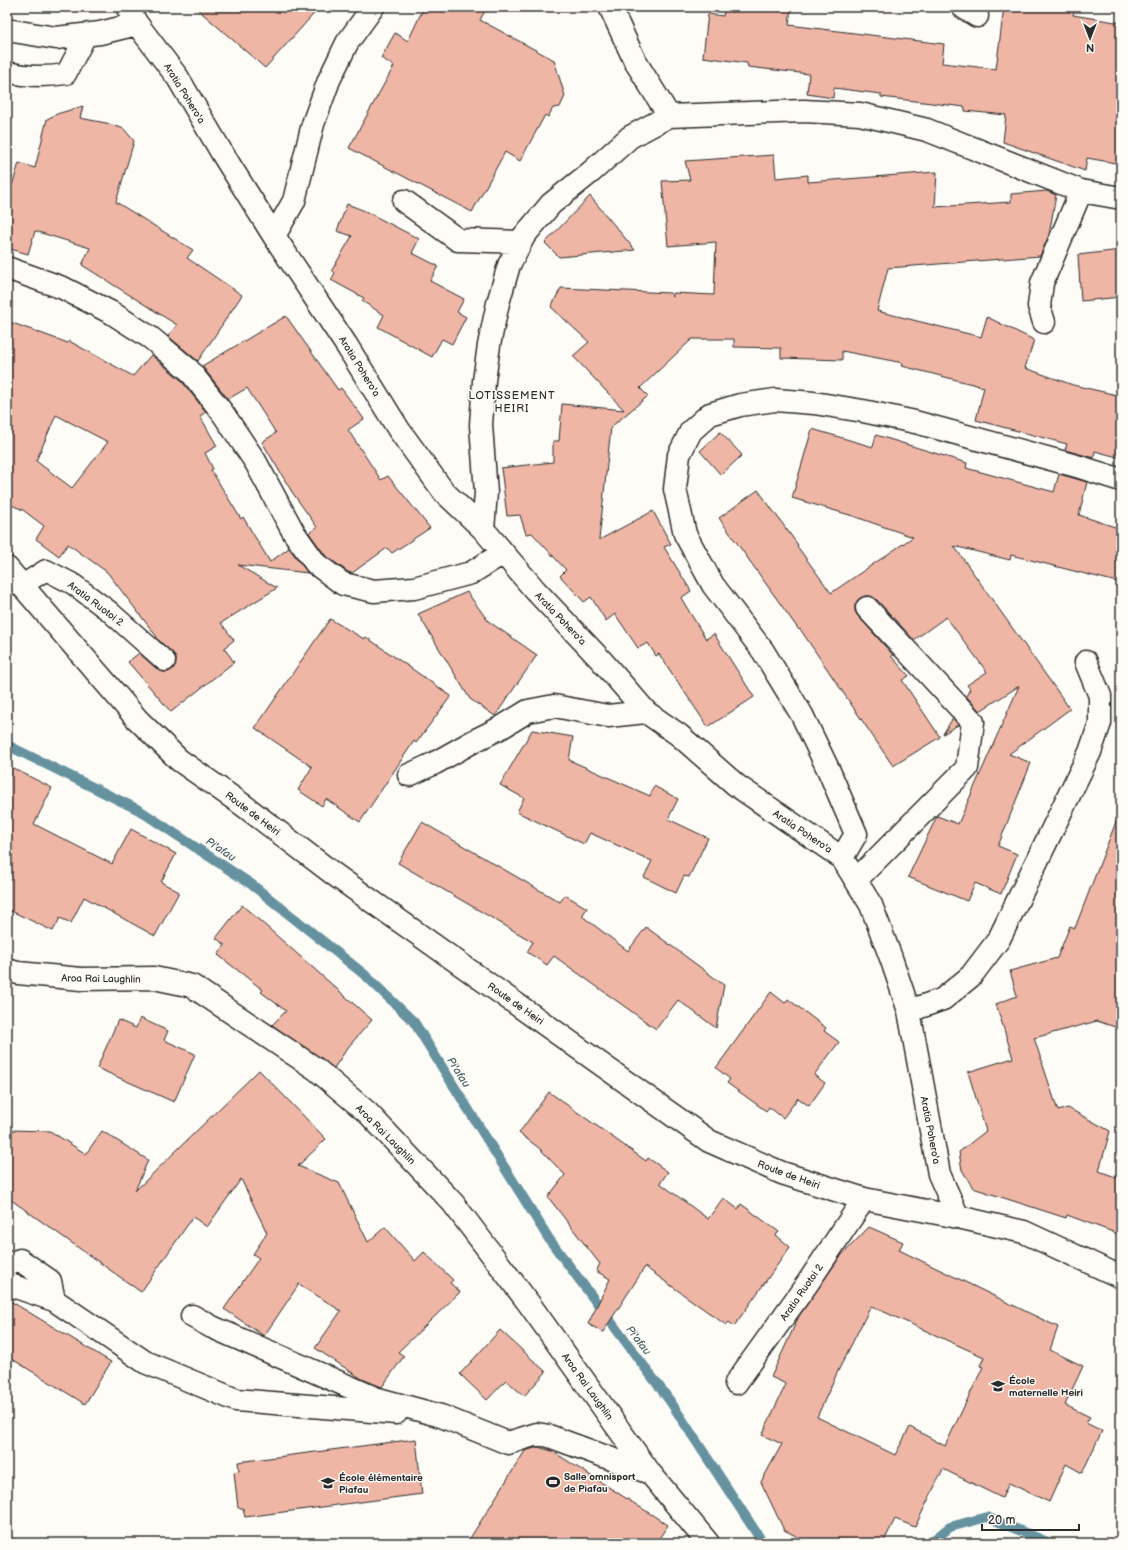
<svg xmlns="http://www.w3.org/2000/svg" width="1128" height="1550" font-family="'Balsamiq Sans',sans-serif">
  <rect width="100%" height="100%" fill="#fdfcf7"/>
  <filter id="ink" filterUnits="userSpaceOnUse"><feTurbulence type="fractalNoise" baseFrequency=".025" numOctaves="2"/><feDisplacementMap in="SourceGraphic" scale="8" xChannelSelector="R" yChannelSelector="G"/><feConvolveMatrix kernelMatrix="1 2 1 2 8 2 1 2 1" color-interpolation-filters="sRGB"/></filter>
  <g filter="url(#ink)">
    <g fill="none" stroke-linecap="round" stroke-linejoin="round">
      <path stroke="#6692a0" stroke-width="10" d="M 7,745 L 139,810 L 251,884 L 365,975 L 414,1022 L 549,1239 L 670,1401 L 763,1543
        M 930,1543 L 950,1527 L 987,1517 L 1050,1543"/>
    </g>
    <path fill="#efb6a6" stroke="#2b2b2b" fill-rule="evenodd" d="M 195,7 L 320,7 L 265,68 Z
      M 424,7 L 487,7 L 480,20 L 554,60 L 565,96 L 560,107 L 553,108 L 548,117 L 545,115 L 520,161 L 505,152 L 472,212 L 349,148 L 394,66 L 381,58 L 395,33 L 408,41 Z
      M 725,7 L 791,7 L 789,25 L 944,44 L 942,63 L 996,69 L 1004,7 L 1075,7 L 1073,15 L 1121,23 L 1121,164 L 1087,158 L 1085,171 L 1003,142 L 1006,115 L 965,111 L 965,107 L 881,97 L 881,94 L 834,88 L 833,98 L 807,94 L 809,74 L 748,67 L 747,63 L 703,57 L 708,14 L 723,16 Z
      M 83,106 L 80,118 L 106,123 L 124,129 L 134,141 L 116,202 L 193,250 L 187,258 L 242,295 L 198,361 L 168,336 L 177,325 L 82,265 L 90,248 L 35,231 L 28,254 L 7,248 L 7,202 L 19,163 L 35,168 L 47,119 L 57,114 Z
      M 774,155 L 776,178 L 808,175 L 808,182 L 937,172 L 935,207 L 1011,202 L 1011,194 L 1047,191 L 1056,195 L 1049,235 L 1040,256 L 888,268 L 877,311 L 981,337 L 987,317 L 1034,340 L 1025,368 L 1073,385 L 1121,396 L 1121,458 L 1095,451 L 1094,458 L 1065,450 L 1067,444 L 976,420 L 984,387 L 902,366 L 903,363 L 842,351 L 842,360 L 781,358 L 781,348 L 734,347 L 734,339 L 692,339 L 640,388 L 648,396 L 611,427 L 599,540 L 653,511 L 671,544 L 664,547 L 691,591 L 681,598 L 706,639 L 714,634 L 754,697 L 708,727 L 659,654 L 656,656 L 648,643 L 638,648 L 615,614 L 606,621 L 591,597 L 584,602 L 560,576 L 566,570 L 532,533 L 526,534 L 520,515 L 507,516 L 501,468 L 553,462 L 553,441 L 559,441 L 562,404 L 624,410 L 573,356 L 589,342 L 551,307 L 561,288 L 670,293 L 673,297 L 673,293 L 714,295 L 716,242 L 668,246 L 662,181 L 690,180 L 685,161 Z
      M 590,196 L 635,250 L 559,257 L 545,243 Z
      M 347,204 L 365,211 L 419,239 L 412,253 L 438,266 L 430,281 L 464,299 L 457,312 L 466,317 L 452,344 L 442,339 L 432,357 L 378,327 L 384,315 L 362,301 L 364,298 L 331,280 L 335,273 L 332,270 L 352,236 L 337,231 Z
      M 1121,250 L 1121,297 L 1081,301 L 1078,255 Z
      M 286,316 L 338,390 L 341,388 L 364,419 L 348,430 L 381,480 L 388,476 L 430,528 L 392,553 L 387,548 L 352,573 L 348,572 L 325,555 L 309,533 L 317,527 L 292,492 L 262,442 L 276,433 L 247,388 L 228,399 L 202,366 Z
      M 7,321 L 68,343 L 69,341 L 133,376 L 151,355 L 180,379 L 206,412 L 200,416 L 217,446 L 205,453 L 213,469 L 211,470 L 241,519 L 243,517 L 270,562 L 289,548 L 308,573 L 238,565 L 277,588 L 221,623 L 234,640 L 224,648 L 234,662 L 171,712 L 128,662 L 139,653 L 158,670 L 163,672 L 168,672 L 173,669 L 176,664 L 176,658 L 173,653 L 156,638 L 157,637 L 107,572 L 68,544 L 59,556 L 36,539 L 44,526 L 23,510 L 7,503 ZM 56,415 L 108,442 L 72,488 L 36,461 Z
      M 812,429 L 873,447 L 876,435 L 967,463 L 966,468 L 1054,492 L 1059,474 L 1087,482 L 1079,515 L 1121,529 L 1121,583 L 1011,555 L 1010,560 L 954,546 L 1070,709 L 1009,754 L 1031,763 L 998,846 L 1017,854 L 1001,894 L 975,883 L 967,901 L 908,877 L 937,816 L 958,824 L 1019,686 L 980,711 L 966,696 L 970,689 L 967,685 L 987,672 L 946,617 L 914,640 L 876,599 L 871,596 L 865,596 L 859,599 L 855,605 L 855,611 L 858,616 L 893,655 L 891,656 L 909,676 L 902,680 L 940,737 L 893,766 L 800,629 L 799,630 L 719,518 L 758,490 L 798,545 L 797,546 L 831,593 L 913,537 L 853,516 L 792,498 Z
      M 720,432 L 742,455 L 721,475 L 700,451 Z
      M 467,592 L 488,621 L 537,655 L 495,716 L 470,699 L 418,614 Z
      M 330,619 L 364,639 L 366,637 L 451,696 L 416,743 L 414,741 L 360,822 L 326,799 L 322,806 L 298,790 L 312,767 L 255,728 Z
      M 953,718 L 958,725 L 943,734 Z
      M 532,730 L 573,737 L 569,760 L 650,796 L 654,786 L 678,799 L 668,819 L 708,838 L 689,877 L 684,876 L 676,893 L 644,877 L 652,861 L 590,833 L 584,844 L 517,812 L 524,798 L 500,785 Z
      M 7,765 L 52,788 L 34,824 L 112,864 L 131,829 L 176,854 L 161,882 L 179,892 L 155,936 L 84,897 L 71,923 L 60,918 L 53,931 L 7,909 Z
      M 1119,814 L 1121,814 L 1121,1029 L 1097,1021 L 1034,1038 L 1058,1111 L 1068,1108 L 1110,1131 L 1099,1171 L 1121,1179 L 1121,1235 L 1067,1215 L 1066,1218 L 973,1188 L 962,1170 L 959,1152 L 986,1131 L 968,1072 L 1013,1058 L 996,1004 L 1017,996 L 1010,971 L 1057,958 L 1070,926 L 1075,928 Z
      M 422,822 L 560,902 L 565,895 L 587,908 L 582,916 L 628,951 L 646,927 L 724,985 L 716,1028 L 678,1000 L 656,1029 L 554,956 L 547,965 L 527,952 L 533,942 L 398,863 Z
      M 242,905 L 372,1020 L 349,1046 L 334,1068 L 272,1025 L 286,1011 L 261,992 L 263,990 L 218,955 L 225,945 L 216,938 Z
      M 771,992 L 785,1003 L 788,999 L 826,1028 L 824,1031 L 839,1042 L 814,1075 L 825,1083 L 809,1106 L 798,1098 L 783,1118 L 769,1107 L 766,1111 L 727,1083 L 730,1079 L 716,1068 Z
      M 140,1018 L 168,1031 L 164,1040 L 195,1054 L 174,1102 L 97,1068 L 118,1020 L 136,1028 Z
      M 259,1070 L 326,1139 L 298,1166 L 339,1183 L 368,1242 L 385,1227 L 415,1261 L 424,1252 L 453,1280 L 450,1283 L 460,1292 L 398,1352 L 404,1356 L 382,1387 L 362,1379 L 315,1348 L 341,1311 L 299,1284 L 264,1336 L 224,1309 L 259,1258 L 253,1254 L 267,1233 L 241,1179 L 207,1227 L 193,1217 L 141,1292 L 7,1197 L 7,1130 L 50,1131 L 86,1154 L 102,1131 L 148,1160 L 135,1191 Z
      M 549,1092 L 646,1161 L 648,1158 L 668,1172 L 660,1183 L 708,1219 L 723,1198 L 738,1209 L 741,1204 L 779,1232 L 776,1235 L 790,1247 L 734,1326 L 729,1322 L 726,1325 L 645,1267 L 603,1332 L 588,1324 L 610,1279 L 596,1271 L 600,1264 L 548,1197 L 565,1175 L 539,1148 L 519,1133 Z
      M 869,1227 L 903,1242 L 899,1250 L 1058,1327 L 1050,1350 L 1083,1366 L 1065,1405 L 1090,1417 L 1086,1423 L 1102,1431 L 1082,1473 L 1066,1464 L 1049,1502 L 1009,1483 L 1002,1498 L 943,1469 L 915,1527 L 895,1519 L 883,1543 L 810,1543 L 784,1530 L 761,1482 L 782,1444 L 762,1435 L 786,1384 L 771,1377 L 799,1316 L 839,1258 ZM 871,1306 L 984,1357 L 980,1366 L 983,1367 L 945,1446 L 910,1427 L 895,1455 L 817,1417 L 837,1373 Z
      M 7,1299 L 111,1362 L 85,1404 L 7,1356 Z
      M 500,1330 L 546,1372 L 524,1396 L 506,1380 L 487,1400 L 460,1374 Z
      M 416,1439 L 422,1494 L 245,1517 L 243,1508 L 238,1508 L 234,1472 L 239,1471 L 238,1462 Z
      M 538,1447 L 552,1451 L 668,1525 L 656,1543 L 467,1543 L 525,1451 Z"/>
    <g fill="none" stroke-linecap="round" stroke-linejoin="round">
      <defs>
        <path id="service" d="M 7,72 C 27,77 46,77 66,74 L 87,34
          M 21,586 L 46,570 L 73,584 L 109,611 L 165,661"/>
        <path id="minor" d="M 127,7 L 137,24 L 178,78 L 222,153 L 274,236 L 347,346 L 399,430 L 444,492 L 483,529 L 535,590 L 601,660 L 646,712 L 679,735 L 736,785 L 842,858 L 871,905 L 891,958 L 909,1011 L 939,1174 L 958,1217
          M 610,7 L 635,61 L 669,116
          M 963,7 L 977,16
          M 7,30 L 56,38 L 100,33 L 137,24
          M 404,201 L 458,240 L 520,242
          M 274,236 L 294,201 L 313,124 L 329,80 L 347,43 L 373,7
          M 7,268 L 63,288 L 112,313 L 151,338 L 189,370 L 222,412 L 255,461 L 294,533 L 316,564 L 343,584 L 374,591 L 414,588 L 471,573 L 503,553
          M 1044,322 L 1039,306 L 1042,283 L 1081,191
          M 483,529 L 486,493 L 481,425 L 484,381 L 489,345 L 498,303 L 509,265 L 524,236 L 551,204 L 591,172 L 630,137 L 669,116 L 804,111 L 860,114 L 927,130 L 1081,191 L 1121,198
          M 409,775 L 435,763 L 474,741 L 502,727 L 528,711 L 554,706 L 608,716 L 646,712
          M 842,858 L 856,834 L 829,771 L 802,715 L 763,651 L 713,585 L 685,534 L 675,489 L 679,455 L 691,431 L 710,414 L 740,405 L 775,400 L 814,403 L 863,411 L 915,422 L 1080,467 L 1121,480
          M 856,880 L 967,768 L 973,722 L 867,608
          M 7,970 L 18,973 L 81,979 L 154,978 L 192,986 L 316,1069 L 368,1113 L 453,1203 L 530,1305 L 650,1473 L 708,1543
          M 909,1011 L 943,999 L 971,976 L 999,939 L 1090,752 L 1100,723 L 1100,696 L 1086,662
          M 7,1265 L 20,1260 L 50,1281 L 54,1300 L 7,1284
          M 54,1300 L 145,1362 L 236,1400 L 396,1413
          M 192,1316 L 212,1327 L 375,1398 L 441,1416 L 508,1443 L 537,1434 L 549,1436 L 650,1473
          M 736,1383 L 807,1284 L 864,1199"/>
        <path id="secondary" d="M 7,568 L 137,719 L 179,760 L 243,805 L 335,875 L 709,1141 L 782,1173 L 864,1199 L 958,1217 L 1024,1232 L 1121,1277"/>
      </defs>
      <use href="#service" stroke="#2b2b2b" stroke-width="23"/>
      <use href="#minor" stroke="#2b2b2b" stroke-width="25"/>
      <use href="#secondary" stroke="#2b2b2b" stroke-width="25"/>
      <use href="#service" stroke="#fdfcf7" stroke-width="20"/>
      <use href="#minor" stroke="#fdfcf7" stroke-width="22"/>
      <use href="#secondary" stroke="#fdfcf7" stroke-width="22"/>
    </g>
  </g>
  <defs>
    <symbol id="school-bare" viewBox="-9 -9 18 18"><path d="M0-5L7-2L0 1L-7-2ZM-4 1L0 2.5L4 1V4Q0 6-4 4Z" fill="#2b2b2b" stroke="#fdfcf7" stroke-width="2.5" paint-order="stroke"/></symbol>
    <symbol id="stadium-bare" viewBox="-9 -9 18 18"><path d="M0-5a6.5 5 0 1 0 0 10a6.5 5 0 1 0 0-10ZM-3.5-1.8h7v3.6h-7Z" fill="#2b2b2b" stroke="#fdfcf7" stroke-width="2.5" paint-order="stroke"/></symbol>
  </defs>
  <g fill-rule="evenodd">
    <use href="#school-bare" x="988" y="1376" width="20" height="20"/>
    <use href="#stadium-bare" x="543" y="1472" width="20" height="20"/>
    <use href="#school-bare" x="318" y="1473" width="20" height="20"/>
  </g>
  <g text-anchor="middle" stroke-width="3" stroke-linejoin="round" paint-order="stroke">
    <g font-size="10" fill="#2b2b2b" stroke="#fdfcf7">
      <text transform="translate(185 93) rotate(58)" y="4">Aratia Pohero'a</text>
      <text transform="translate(360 366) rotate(58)" y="4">Aratia Pohero'a</text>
      <text transform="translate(96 603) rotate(37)" y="4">Aratia Ruotoi 2</text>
      <text transform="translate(561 618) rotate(46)" y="4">Aratia Pohero'a</text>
      <text transform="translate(253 813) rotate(37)" y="4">Route de Heiri</text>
      <text transform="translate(803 831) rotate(34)" y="4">Aratia Pohero'a</text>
      <text transform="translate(101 978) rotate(1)" y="4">Aroa Rai Laughlin</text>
      <text transform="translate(516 1003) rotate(35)" y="4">Route de Heiri</text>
      <text transform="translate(931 1130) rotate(79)" y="4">Aratia Pohero'a</text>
      <text transform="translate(386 1134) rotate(45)" y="4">Aroa Rai Laughlin</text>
      <text transform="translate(789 1174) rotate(20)" y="4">Route de Heiri</text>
      <text transform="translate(801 1292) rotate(-55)" y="4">Aratia Ruotoi 2</text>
      <text transform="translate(588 1386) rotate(54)" y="4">Aroa Rai Laughlin</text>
    </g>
    <g font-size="10" font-weight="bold" fill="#2b2b2b" stroke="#fdfcf7" text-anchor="start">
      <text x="1009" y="1384">École<tspan x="1009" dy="12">maternelle Heiri</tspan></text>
      <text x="564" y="1480">Salle omnisport<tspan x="564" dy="12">de Piafau</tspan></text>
      <text x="339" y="1481">École élémentaire<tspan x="339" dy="12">Piafau</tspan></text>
    </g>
    <g font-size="11" letter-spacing="1" fill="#2b2b2b" stroke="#fdfcf7">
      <text x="512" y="399">LOTISSEMENT<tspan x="512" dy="13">HEIRI</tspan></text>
    </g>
    <g font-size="11" font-style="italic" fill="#485f66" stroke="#fdfcf7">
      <text transform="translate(221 849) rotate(34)" y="4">Pi'afau</text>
      <text transform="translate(459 1072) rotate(58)" y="4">Pi'afau</text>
      <text transform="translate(639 1340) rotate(53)" y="4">Pi'afau</text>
    </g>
  </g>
  <rect width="1128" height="1550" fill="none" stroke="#fdfcf7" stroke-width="24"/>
  <rect x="12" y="12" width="1104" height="1526" fill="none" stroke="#2b2b2b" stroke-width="1.5" filter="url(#ink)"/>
  <g transform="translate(1090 38) rotate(180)" stroke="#fdfcf7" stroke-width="3" paint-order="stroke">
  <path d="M0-3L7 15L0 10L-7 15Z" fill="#2b2b2b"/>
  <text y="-6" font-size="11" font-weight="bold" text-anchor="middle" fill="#2b2b2b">N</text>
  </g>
  <path d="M982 1524v6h97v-6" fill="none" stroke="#2b2b2b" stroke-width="2"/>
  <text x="988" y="1524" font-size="12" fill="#2b2b2b" stroke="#fdfcf7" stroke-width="3" paint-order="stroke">20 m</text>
</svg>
